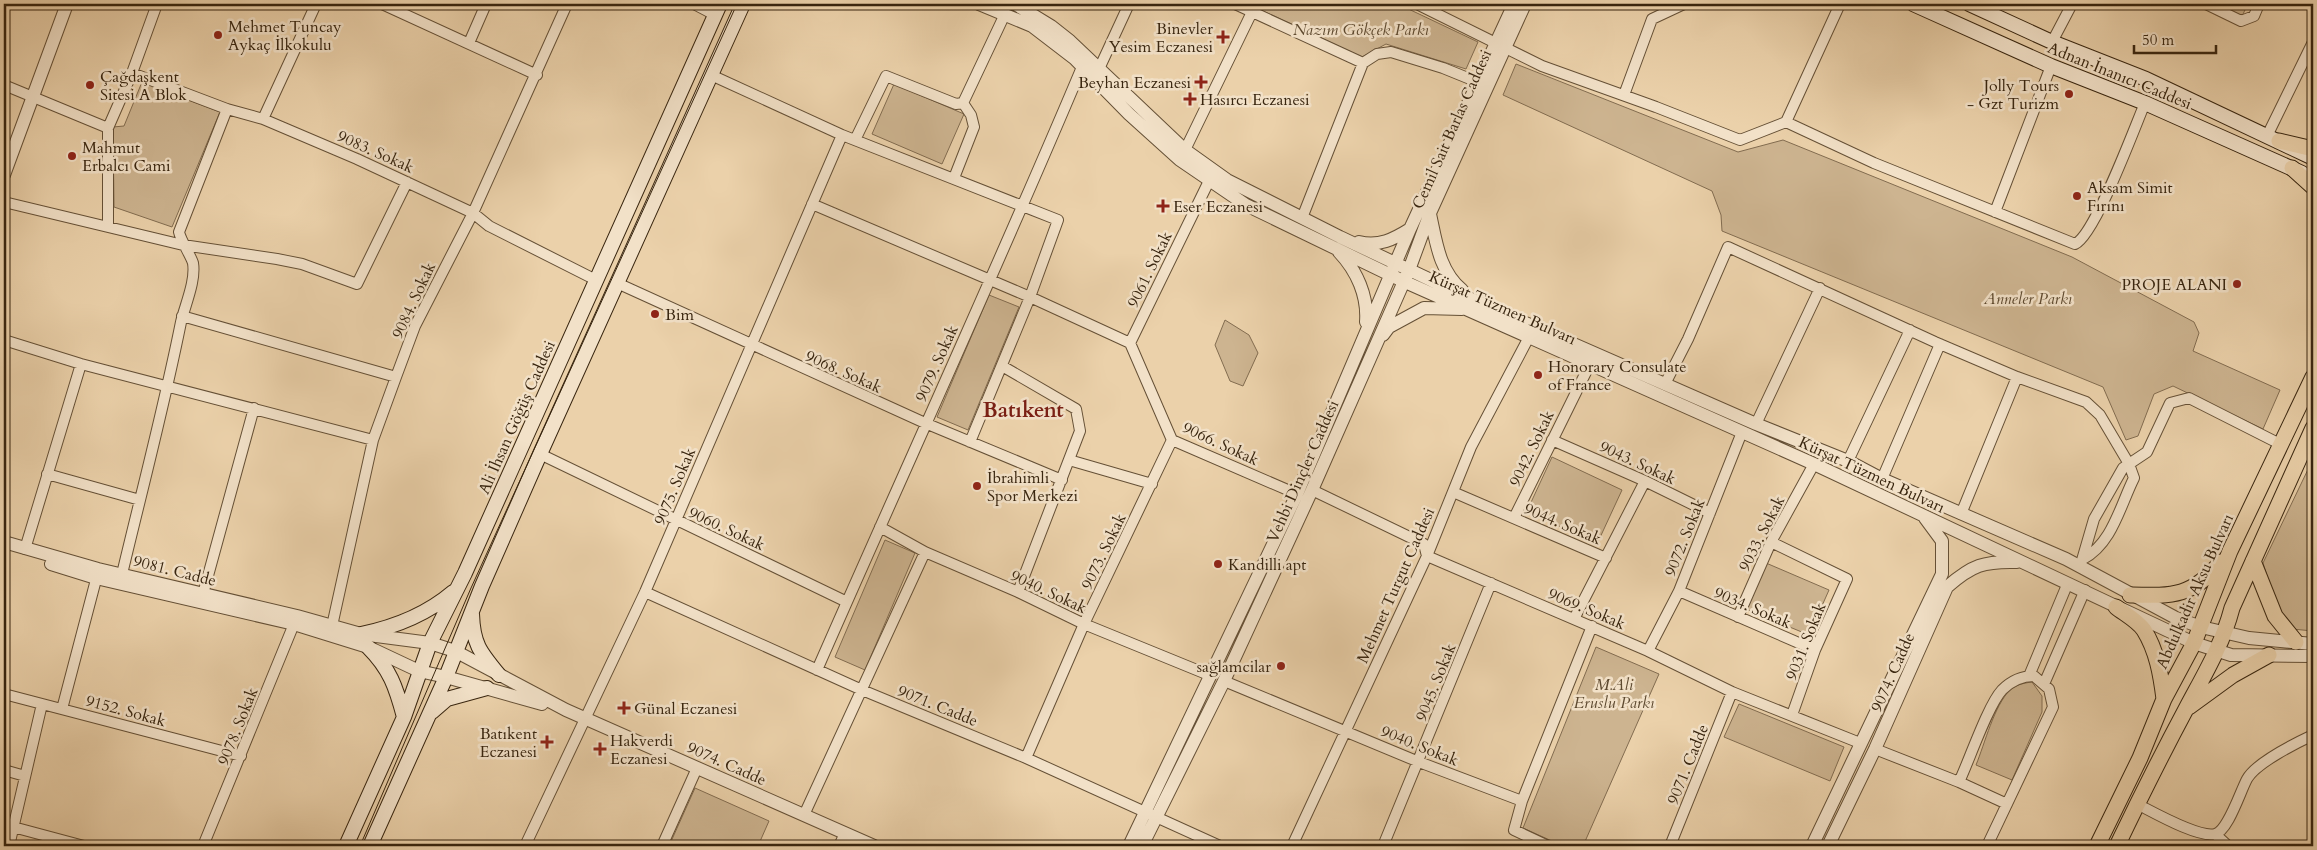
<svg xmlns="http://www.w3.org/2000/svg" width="2317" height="850" font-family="Cardo,serif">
  <rect width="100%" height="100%" fill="#ebd1aa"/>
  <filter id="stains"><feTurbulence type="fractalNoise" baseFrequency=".004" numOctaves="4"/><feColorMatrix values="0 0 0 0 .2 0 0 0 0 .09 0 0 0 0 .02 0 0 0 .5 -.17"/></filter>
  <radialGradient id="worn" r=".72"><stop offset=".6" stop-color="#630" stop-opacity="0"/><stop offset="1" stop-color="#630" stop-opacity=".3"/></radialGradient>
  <path fill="#cdb490" stroke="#826c50" d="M 1248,4 L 1398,4 L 1478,42 L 1466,69 L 1386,44 L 1362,57 Z
    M 2215,4 L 2248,4 L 2242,16 Z
    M 1516,64 L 1738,152 L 1783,140 L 2072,257 L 2194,322 L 2199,333 L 2193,351 L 2280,390 L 2263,429 L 2173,386 L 2154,394 L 2138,436 L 2126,440 L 2103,387 L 1722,231 L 1721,215 L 1712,191 L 1503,95 Z
    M 142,82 L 220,112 L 172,227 L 114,207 L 113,127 L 124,126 Z
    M 894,84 L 964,114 L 942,164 L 872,134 Z
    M 989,295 L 1019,307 L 968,430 L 937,417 Z
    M 1225,320 L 1249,335 L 1258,353 L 1243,386 L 1230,381 L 1215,345 Z
    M 1552,457 L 1622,490 L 1597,544 L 1527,511 Z
    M 2313,459 L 2313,631 L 2292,629 L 2281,621 L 2263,563 Z
    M 885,540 L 915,553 L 865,670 L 835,657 Z
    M 1766,563 L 1829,590 L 1809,635 L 1746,609 Z
    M 1596,647 L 1659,674 L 1583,846 L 1563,846 L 1523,828 Z
    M 2032,682 L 2042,696 L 2042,712 L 2012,780 L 1976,765 C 1985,743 1994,706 2010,690 C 2015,685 2024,683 2032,682 Z
    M 1739,704 L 1844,747 L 1830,781 L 1724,737 Z
    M 695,788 L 769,821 L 758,846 L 669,846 Z"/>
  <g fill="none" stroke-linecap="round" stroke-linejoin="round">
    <defs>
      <path id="minor" d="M 382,4 L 537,75
        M 694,4 L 715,15
        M 1235,4 L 1363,63 L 1377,54 L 1391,52 L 1443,68 L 1485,85
        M 1417,4 L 1542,66 L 1656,107 L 1740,140 L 1786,122 L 1840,4
        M 2206,4 L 2241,21 L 2254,16 L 2259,4
        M 2052,42 L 2072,4
        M 469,43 L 486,4
        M 1099,69 L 1129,4
        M 132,73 L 227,109 L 263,119 L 357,159 L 473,213 L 489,226 L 596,280
        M 711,75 L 842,135 L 1058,220 L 1030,297 L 970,442
        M 4,85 L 108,128
        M 1624,95 L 1652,19 L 1684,4
        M 263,119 L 316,4
        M 1786,122 L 1874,163 L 2075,244 C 2095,235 2134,129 2145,103
        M 2267,136 L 2313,42
        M 855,140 L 886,76 L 956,104 L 963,103
        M 1185,150 L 1252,12
        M 954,178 L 974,127 L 971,115 L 963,103 L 1005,14
        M 4,202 L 183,245 L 277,259 L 302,264 L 357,284 L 407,182
        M 812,204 L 1030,297 L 1130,343
        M 1995,212 L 2051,66
        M 1302,218 L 1363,63
        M 108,227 L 108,128 L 132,73 L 157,4
        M 617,283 L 925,423 L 1062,480
        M 182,316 L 396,377
        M 4,340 L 81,364 L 373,440
        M 1130,343 L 1172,440 L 1297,494
        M 1130,343 L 1209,181
        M 1002,366 L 1076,409 L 1080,431 L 1018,592
        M 1665,384 L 1688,339 L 1728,247 L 1935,342 L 2017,377 L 2086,402 L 2100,415 L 2129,464 L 2123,468 L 2094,519 L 2080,567
        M 1756,424 L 1820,288
        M 1552,440 L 1645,481 L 1710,513
        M 540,454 L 847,602
        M 1069,460 L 1152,484
        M 1848,461 L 1910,330
        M 47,474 L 140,500
        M 1882,479 L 1940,344
        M 1312,490 L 1424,544 L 1427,556 L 1648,651 L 1732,692 L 1860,743
        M 1453,492 L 1606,558
        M 1961,514 L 2017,377
        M 1514,518 L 1590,364
        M 880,527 L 925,552 L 1018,592 L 1084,624 L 1209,675
        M 1771,542 L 1847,579 L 1815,650 L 1792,715
        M 25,549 L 81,364
        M 2083,559 C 2112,544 2120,506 2134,478 L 2129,464 L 2147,452 L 2170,403 L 2189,398 L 2280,444
        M 122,574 C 142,490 164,407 181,322 C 185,305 196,281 193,263 C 191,256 181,241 179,232 L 227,109
        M 1679,591 L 1815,650
        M 645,592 L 862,690 L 1026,758 L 1220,846
        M 203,594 L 254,408
        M 1738,617 L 1771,542 L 1814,464
        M 1574,619 L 1645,481
        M 332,626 L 373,440 L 396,377 L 415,326 L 473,213 L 567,4
        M 1648,651 L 1679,591 L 1742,432
        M 817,670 C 905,469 997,269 1082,67
        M 2029,676 L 2067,585
        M 1224,681 L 1419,762 L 1522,801
        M 2044,684 L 2085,590
        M 4,694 L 241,756
        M 62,709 L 98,572
        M 1875,749 L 1959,782 L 2007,804
        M 1026,758 L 1084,624 L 1172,440
        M 4,770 L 25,776
        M 1959,782 C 1969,761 1988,705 2002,690 C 2011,681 2021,676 2034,676 L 2049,689 L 2053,707 L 1987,846
        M 2137,804 C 2153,812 2198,838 2215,834 C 2228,831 2240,792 2247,779 C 2256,763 2296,743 2313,735
        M 804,815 L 925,552
        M 13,827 L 84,846
        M 2215,834 L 2228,846
        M 9,846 L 42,704
        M 203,846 L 296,619
        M 525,846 L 645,592 L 842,135
        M 662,846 L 697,768
        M 839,846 L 845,833
        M 1292,846 L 1427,556 L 1471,447 L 1529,337
        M 1383,846 L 1491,583
        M 1548,846 L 1514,830 L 1522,801 L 1592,626
        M 1670,846 L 1732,692"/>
      <path id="tertiary" d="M 979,4 L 1032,26 L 1075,59 L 1129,114 L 1180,160 L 1246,205 L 1403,281 L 1814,464 L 2194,643 L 2231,655 L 2313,656
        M 1015,4 L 1051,26 L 1070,41 L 1185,150 L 1227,180 L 1340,237 L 1473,300 L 1756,424 L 1848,461 L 1882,479 L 2066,559 L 2176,618 L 2201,627 L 2249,638 L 2313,644
        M 4,175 L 67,4
        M 1430,214 C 1436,241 1439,271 1462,290
        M 1359,242 C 1379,247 1394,239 1410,229
        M 1339,252 C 1357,271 1368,296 1366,322
        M 1383,335 L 1389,327 L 1424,308 L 1462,309
        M 4,542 L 98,569 L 297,616 L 361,634 L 430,643 L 455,651 L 566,710 L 874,846
        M 51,564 L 96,578 L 294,624 L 368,647 L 419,671 L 446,677 L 542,704
        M 1129,846 L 1297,494 L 1410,229 L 1514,4
        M 1142,846 L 1224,681 L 1312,490 L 1409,270 L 1430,213 L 1525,4
        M 1812,846 L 1942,574 L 1942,541 L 1925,518
        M 1828,846 L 1875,749 L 1947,587 C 1972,565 1984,561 2017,562"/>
      <path id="secondary" d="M 1913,4 L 2051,66 L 2145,103 L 2302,173
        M 1969,4 L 2052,42 L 2146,79 L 2313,158
        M 472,614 C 473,644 480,652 499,675
        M 361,634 C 395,627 426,615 453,592
        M 368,647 C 390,669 396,687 404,717
        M 432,712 L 447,699 L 487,688
        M 346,846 L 404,717 L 430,643 L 465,573 L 720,4
        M 370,846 L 446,677 L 482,586 L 540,454 L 743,4"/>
      <path id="primary" d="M 2279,141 L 2313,149
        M 2292,168 L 2313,187
        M 2253,561 L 2275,616 L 2296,642
        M 2130,595 C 2173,596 2192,597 2221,562
        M 2116,607 C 2125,614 2138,621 2144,630 C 2157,651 2161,675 2164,699
        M 2189,707 L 2233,675 L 2269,655
        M 2097,846 L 2140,758 L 2164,699 L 2194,643 L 2230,551 L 2313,377
        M 2117,846 C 2139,800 2162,754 2186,709 C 2204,675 2222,646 2232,608 L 2313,428"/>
    </defs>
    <use href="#minor" stroke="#655036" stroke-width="12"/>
    <use href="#tertiary" stroke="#655036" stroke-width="14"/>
    <use href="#secondary" stroke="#38250f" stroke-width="16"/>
    <use href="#primary" stroke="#38250f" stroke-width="17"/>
    <use href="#minor" stroke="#f2e1c8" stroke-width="10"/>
    <use href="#tertiary" stroke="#f2e1c8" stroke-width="12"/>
    <use href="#secondary" stroke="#f2e1c8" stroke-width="14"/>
    <use href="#primary" stroke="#ebd1aa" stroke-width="15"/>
    <path stroke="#38250f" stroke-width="1" d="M 360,846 L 471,588 L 737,4"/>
  </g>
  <g fill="#8f2418" stroke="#f2e1c8" stroke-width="2">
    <circle cx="218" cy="35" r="5"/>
    <path d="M1220.5 29.5h5v5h5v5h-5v5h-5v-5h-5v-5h5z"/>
    <path d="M1198.5 74.5h5v5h5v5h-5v5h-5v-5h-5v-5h5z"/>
    <circle cx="90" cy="85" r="5"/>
    <circle cx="2069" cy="94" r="5"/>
    <path d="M1187.5 91.5h5v5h5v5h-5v5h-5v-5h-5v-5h5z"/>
    <circle cx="72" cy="156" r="5"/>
    <circle cx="2077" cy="196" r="5"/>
    <path d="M1160.5 198.5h5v5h5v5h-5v5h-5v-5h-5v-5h5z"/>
    <circle cx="2237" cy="284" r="5"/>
    <circle cx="655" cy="314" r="5"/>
    <circle cx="1538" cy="375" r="5"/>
    <circle cx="977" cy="486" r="5"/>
    <circle cx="1218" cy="564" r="5"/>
    <circle cx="1281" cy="666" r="5"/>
    <path d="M621.5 700.5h5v5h5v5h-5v5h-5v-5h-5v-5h5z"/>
    <path d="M544.5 734.5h5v5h5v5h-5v5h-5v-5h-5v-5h5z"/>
    <path d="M597.5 741.5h5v5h5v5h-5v5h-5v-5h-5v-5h5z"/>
  </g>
  <g text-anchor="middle" stroke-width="5" stroke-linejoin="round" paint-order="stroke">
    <g font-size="16" fill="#38250f" stroke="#f2e1c8" text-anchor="start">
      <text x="228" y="32">Mehmet Tuncay<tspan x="228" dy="18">Aykaç İlkokulu</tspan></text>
      <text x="1213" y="34" text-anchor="end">Binevler<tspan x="1213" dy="18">Yesim Eczanesi</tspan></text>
      <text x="100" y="82">Çağdaşkent<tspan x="100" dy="18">Sitesi A Blok</tspan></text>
      <text x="1191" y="88" text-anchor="end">Beyhan Eczanesi</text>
      <text x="2059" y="91" text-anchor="end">Jolly Tours<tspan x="2059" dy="18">- Gzt Turizm</tspan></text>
      <text x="1200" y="105">Hasırcı Eczanesi</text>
      <text x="82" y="153">Mahmut<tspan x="82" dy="18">Erbalcı Cami</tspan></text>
      <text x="2087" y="193">Aksam Simit<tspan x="2087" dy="18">Fırını</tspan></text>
      <text x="1173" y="212">Eser Eczanesi</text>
      <text x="2227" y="290" text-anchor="end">PROJE ALANI</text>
      <text x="665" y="320">Bim</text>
      <text x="1548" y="372">Honorary Consulate<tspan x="1548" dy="18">of France</tspan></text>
      <text x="987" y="483">İbrahimli<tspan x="987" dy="18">Spor Merkezi</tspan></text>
      <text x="1228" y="570">Kandilli apt</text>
      <text x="1271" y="672" text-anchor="end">sağlamcilar</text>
      <text x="634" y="714">Günal Eczanesi</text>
      <text x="537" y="739" text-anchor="end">Batıkent<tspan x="537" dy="18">Eczanesi</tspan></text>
      <text x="610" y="746">Hakverdi<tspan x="610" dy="18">Eczanesi</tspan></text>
    </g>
    <g font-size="16" font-style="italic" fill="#5d492f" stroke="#f2e1c8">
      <text x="1361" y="35">Nazım Gökçek Parkı</text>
      <text x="2028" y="304">Anneler Parkı</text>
      <text x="1614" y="690">M.Ali<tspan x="1614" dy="18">Eruslu Parkı</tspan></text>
    </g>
    <g font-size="16" fill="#38250f" stroke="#f2e1c8">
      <text transform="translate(2120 75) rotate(22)" y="6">Adnan İnanıcı Caddesi</text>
      <text transform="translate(1451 129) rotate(-66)" y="6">Cemil Sait Barlas Caddesi</text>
      <text transform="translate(376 151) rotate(24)" y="6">9083. Sokak</text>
      <text transform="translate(1149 269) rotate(-64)" y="6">9061. Sokak</text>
      <text transform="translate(413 300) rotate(-65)" y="6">9084. Sokak</text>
      <text transform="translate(1503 307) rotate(24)" y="6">Kürşat Tüzmen Bulvarı</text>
      <text transform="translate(936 363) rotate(-66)" y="6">9079. Sokak</text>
      <text transform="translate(844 371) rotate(24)" y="6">9068. Sokak</text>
      <text transform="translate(516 417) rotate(-66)" y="6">Ali İhsan Göğüş Caddesi</text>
      <text transform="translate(1221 443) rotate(25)" y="6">9066. Sokak</text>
      <text transform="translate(1531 448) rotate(-64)" y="6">9042. Sokak</text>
      <text transform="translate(1638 462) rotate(25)" y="6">9043. Sokak</text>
      <text transform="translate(1302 471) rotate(-66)" y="6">Vehbi Dinçler Caddesi</text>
      <text transform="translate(1872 474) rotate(25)" y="6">Kürşat Tüzmen Bulvarı</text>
      <text transform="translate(674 486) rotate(-67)" y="6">9075. Sokak</text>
      <text transform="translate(1563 523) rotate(23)" y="6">9044. Sokak</text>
      <text transform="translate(727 528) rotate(25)" y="6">9060. Sokak</text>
      <text transform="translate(1761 533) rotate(-63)" y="6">9033. Sokak</text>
      <text transform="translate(1684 537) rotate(-68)" y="6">9072. Sokak</text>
      <text transform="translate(1103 551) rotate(-64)" y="6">9073. Sokak</text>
      <text transform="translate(175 570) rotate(14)" y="6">9081. Cadde</text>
      <text transform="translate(1395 585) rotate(-66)" y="6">Mehmet Turgut Caddesi</text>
      <text transform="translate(1049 591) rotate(25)" y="6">9040. Sokak</text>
      <text transform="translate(2194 591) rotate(-66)" y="6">Abdulkadir Aksu Bulvarı</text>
      <text transform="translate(1753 607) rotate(23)" y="6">9034. Sokak</text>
      <text transform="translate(1587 608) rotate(23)" y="6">9069. Sokak</text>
      <text transform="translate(1805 641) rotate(-68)" y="6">9031. Sokak</text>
      <text transform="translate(1892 672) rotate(-66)" y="6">9074. Cadde</text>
      <text transform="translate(1435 682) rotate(-68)" y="6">9045. Sokak</text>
      <text transform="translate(938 705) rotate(22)" y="6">9071. Cadde</text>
      <text transform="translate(126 710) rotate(15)" y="6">9152. Sokak</text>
      <text transform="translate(237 726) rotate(-68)" y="6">9078. Sokak</text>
      <text transform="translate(1420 745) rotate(22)" y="6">9040. Sokak</text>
      <text transform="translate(727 763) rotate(24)" y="6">9074. Cadde</text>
      <text transform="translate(1687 764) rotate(-68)" y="6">9071. Cadde</text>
    </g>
    <g font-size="21" font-weight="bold" fill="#7a1f14" stroke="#f2e1c8">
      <text x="1023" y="417">Batıkent</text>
    </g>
  </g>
  <rect width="2317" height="850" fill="none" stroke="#ebd1aa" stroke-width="20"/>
  <rect x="5" y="5" width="2307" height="840" fill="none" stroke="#38250f" stroke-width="2.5"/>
  <rect x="10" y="10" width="2297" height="830" fill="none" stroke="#38250f"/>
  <path d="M2134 45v8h82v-8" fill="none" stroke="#38250f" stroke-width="2.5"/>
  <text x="2142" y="45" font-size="15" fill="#38250f" stroke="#f2e1c8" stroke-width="4" paint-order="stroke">50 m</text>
  <rect width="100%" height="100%" filter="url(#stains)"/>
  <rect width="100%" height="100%" fill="url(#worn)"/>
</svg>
